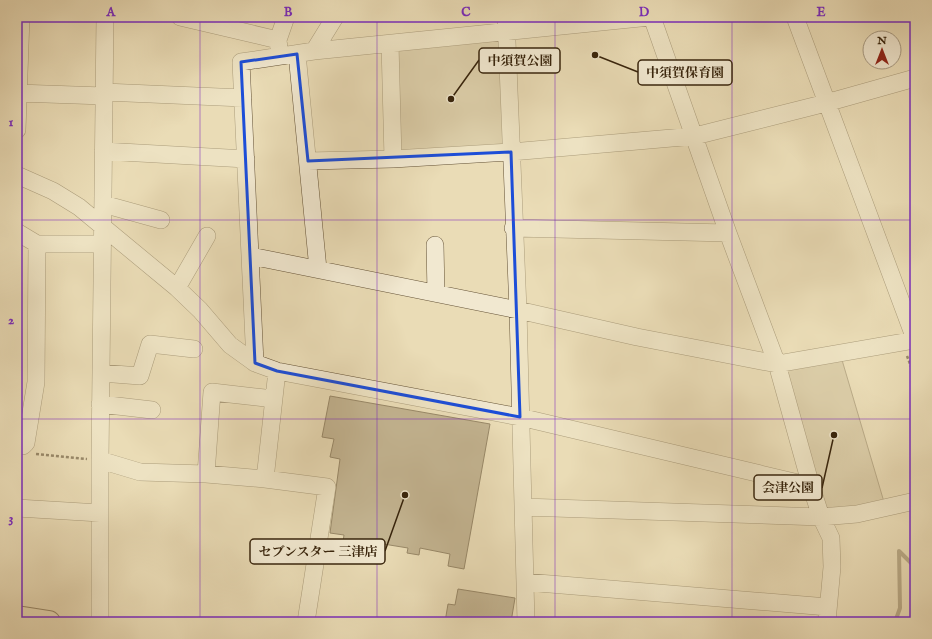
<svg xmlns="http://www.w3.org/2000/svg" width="932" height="639" font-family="'IM FELL English','Noto Serif JP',serif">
  <rect width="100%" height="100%" fill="#eadcb6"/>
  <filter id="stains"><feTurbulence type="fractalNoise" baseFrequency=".005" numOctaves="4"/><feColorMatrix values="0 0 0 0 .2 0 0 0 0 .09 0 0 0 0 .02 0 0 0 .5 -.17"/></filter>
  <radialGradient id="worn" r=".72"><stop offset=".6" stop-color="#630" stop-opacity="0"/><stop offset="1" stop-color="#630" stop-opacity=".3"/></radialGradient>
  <path fill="#ccbd99" stroke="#827052" d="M 506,38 L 508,149 L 398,154 L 393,49 Z
    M 842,360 L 884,502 L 823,513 L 786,368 Z"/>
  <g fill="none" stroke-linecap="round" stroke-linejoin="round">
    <path stroke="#7e6d4f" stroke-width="4" d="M 899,551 L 915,567
      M 895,622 L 900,608 L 899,551"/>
  </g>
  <path fill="#958464" stroke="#38240c" d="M 330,396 L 490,424 L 464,569 L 448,566 L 450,554 L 420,548 L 419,555 L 407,553 L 408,548 L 365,541 L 364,546 L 343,542 L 344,535 L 330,533 L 340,459 L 330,457 L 334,439 L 322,437 Z
    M 458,589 L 515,598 L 511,622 L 445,622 L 448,604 L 455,605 Z"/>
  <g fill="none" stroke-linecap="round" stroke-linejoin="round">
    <defs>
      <path id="minor" d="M 180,17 L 278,40 L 280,56
        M 506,17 L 518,310 L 526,622
        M 650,17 L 314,51 L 241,62 L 255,363 L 277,371 L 520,417 L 811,486
        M 652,17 L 728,233 L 777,364 L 811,486 L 821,517 L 831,538 L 832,567 L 827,622
        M 795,17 L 915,339
        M 278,40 L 286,17
        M 390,44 L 393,159
        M 314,51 L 335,17
        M 297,54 L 318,269
        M 104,92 L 243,98
        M 17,93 L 104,96
        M 17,130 L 21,17
        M 103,151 L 246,159
        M 308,161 L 393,159 L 511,152 L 695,136 L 826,103 L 915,78
        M 17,175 L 53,191 L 79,207 L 177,288 L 200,310 L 230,345 L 255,363
        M 103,204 L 161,220
        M 513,228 L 728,233
        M 17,232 L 37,244 L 102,244
        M 435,245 L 436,293
        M 251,256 L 518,310 L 637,337 L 777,364 L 915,340
        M 177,288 L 207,236
        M 277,371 L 265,479 L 327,487 L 306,622
        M 101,373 L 140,376 L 150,344 L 194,349
        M 100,404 L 152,410
        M 17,446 L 23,446 L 26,443 L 36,382 L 37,244
        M 100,460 L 140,472 L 206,474 L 265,479
        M 206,474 L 212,392 L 274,399
        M 523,507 L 821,517 L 857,514 L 915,501
        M 17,508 L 100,513
        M 526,582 L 828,607
        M 100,622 L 100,460 L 105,17"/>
      <path id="major" d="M 17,617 L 49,622"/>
    </defs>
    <use href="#minor" stroke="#645236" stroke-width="18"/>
    <use href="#major" stroke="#38240c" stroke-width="24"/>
    <path stroke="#38240c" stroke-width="2.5" stroke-dasharray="3 2" stroke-linecap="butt" d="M 907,356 L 915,377
      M 36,454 L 87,459
      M 66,620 L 79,622"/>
    <use href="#minor" stroke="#f1e8d0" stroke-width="17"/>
    <use href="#major" stroke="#eadcb6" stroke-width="22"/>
  </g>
  <path d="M0 0H932V639H0ZM 297,54 L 308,161 L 511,152 L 520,417 L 277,371 L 255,363 L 241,62 Z" fill="#eadcb6" fill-opacity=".55" fill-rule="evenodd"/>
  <path fill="none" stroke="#1d4ed8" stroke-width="3" stroke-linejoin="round" d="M 297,54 L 308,161 L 511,152 L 520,417 L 277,371 L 255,363 L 241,62 Z"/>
  <path fill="none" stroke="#7b2cbf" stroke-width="1" stroke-opacity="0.55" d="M 200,17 L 200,622M 377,17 L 377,622M 555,17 L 555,622M 732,17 L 732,622M 17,220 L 915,220M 17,419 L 915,419"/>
  <path fill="none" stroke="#38240c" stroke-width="1.5" d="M451 99L479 60M595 55L638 72M834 435L822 488M405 495L385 551"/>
  <g fill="#38240c" stroke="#f1e8d0" stroke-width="1.5">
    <circle cx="451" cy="99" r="4"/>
    <circle cx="595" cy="55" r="4"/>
    <circle cx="834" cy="435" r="4"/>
    <circle cx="405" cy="495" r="4"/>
  </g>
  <g fill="#f1e8d0" stroke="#38240c" stroke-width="1.5">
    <rect x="479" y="48" width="81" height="25" rx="4"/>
    <rect x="638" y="60" width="94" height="25" rx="4"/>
    <rect x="754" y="475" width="68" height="25" rx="4"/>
    <rect x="250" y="539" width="135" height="25" rx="4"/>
  </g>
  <g font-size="13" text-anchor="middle" font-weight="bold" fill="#38240c">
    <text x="520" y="65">中須賀公園</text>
    <text x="685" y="77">中須賀保育園</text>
    <text x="788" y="492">会津公園</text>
    <text x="318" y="556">セブンスター 三津店</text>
  </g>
  <rect width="932" height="639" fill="none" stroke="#eadcb6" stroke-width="44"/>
  <g transform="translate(882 50)"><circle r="19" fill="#f1e8d0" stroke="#a79a82"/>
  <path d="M0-3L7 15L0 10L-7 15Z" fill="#8f2418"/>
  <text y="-6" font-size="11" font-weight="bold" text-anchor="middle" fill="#38240c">N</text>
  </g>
  <rect x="22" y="22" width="888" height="595" fill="none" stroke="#7b2cbf" stroke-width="1.5"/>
  <g font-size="13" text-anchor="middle" font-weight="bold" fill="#7b2cbf">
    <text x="111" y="16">A</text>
    <text x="288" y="16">B</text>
    <text x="466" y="16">C</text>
    <text x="644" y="16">D</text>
    <text x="821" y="16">E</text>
    <text x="11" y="126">1</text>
    <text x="11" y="324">2</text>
    <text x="11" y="522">3</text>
  </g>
  <rect width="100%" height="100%" filter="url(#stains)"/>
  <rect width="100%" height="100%" fill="url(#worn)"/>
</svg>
